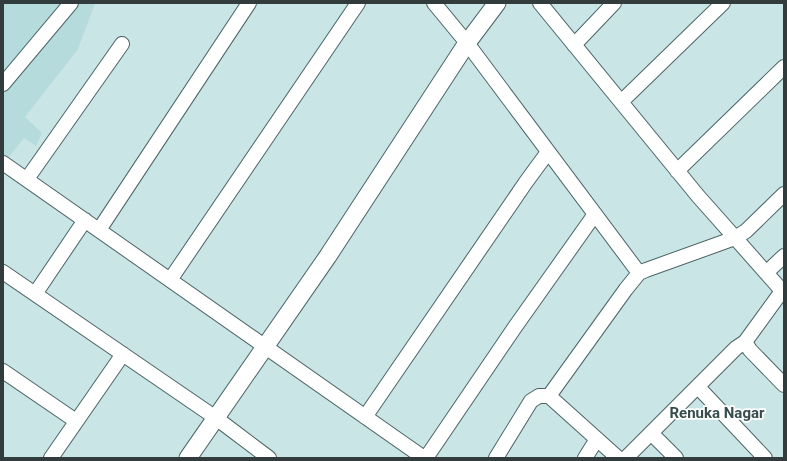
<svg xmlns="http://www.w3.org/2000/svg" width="787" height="461" font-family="Roboto,sans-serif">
  <rect width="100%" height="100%" fill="#cae5e6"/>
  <path fill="#b6dbdc" d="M 3,3 L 95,3 L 78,49 L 25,117 L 42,133 L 36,146 L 24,138 L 8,158 L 3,156 Z"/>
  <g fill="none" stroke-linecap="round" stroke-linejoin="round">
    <defs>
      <path id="minor" d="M 434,3 L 467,43 L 639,273
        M 540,3 L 698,196 L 784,293
        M 574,45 L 614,3
        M 3,84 L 71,3
        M 621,102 L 723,3
        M 3,163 L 424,458
        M 677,171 L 784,67
        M 27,179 L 122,44
        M 99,230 L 249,3
        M 3,272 L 216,418 L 269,458
        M 766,273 L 784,256
        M 170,280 L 358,3
        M 35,294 L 85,220
        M 745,342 L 782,291
        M 3,371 L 76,421
        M 698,387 L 765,458
        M 549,396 L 626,289 L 639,273 L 646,270 L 735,238 L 746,231 L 784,194
        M 365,417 L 526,182 L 548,152
        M 651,433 L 676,458
        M 51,458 L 123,354
        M 426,458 L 515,327 L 595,214
        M 496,458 L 531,401 L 539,396 L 549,396 L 618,458
        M 585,458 L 597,439
        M 626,458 L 736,348 L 745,342 L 750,350 L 784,385"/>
      <path id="major" d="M 188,458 L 328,256 L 467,43 L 497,3"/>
    </defs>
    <use href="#minor" stroke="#4c6465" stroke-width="16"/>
    <use href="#major" stroke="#4c6465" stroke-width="19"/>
    <use href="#minor" stroke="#fff" stroke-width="14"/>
    <use href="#major" stroke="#fff" stroke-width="17"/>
  </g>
  <g text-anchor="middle" stroke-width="3.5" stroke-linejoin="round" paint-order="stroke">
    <g font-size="15" font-weight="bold" fill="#364d4e" stroke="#fff">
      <text x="717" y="418">Renuka Nagar</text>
    </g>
  </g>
  <rect width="787" height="461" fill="none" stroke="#323c3d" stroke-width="8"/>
</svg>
